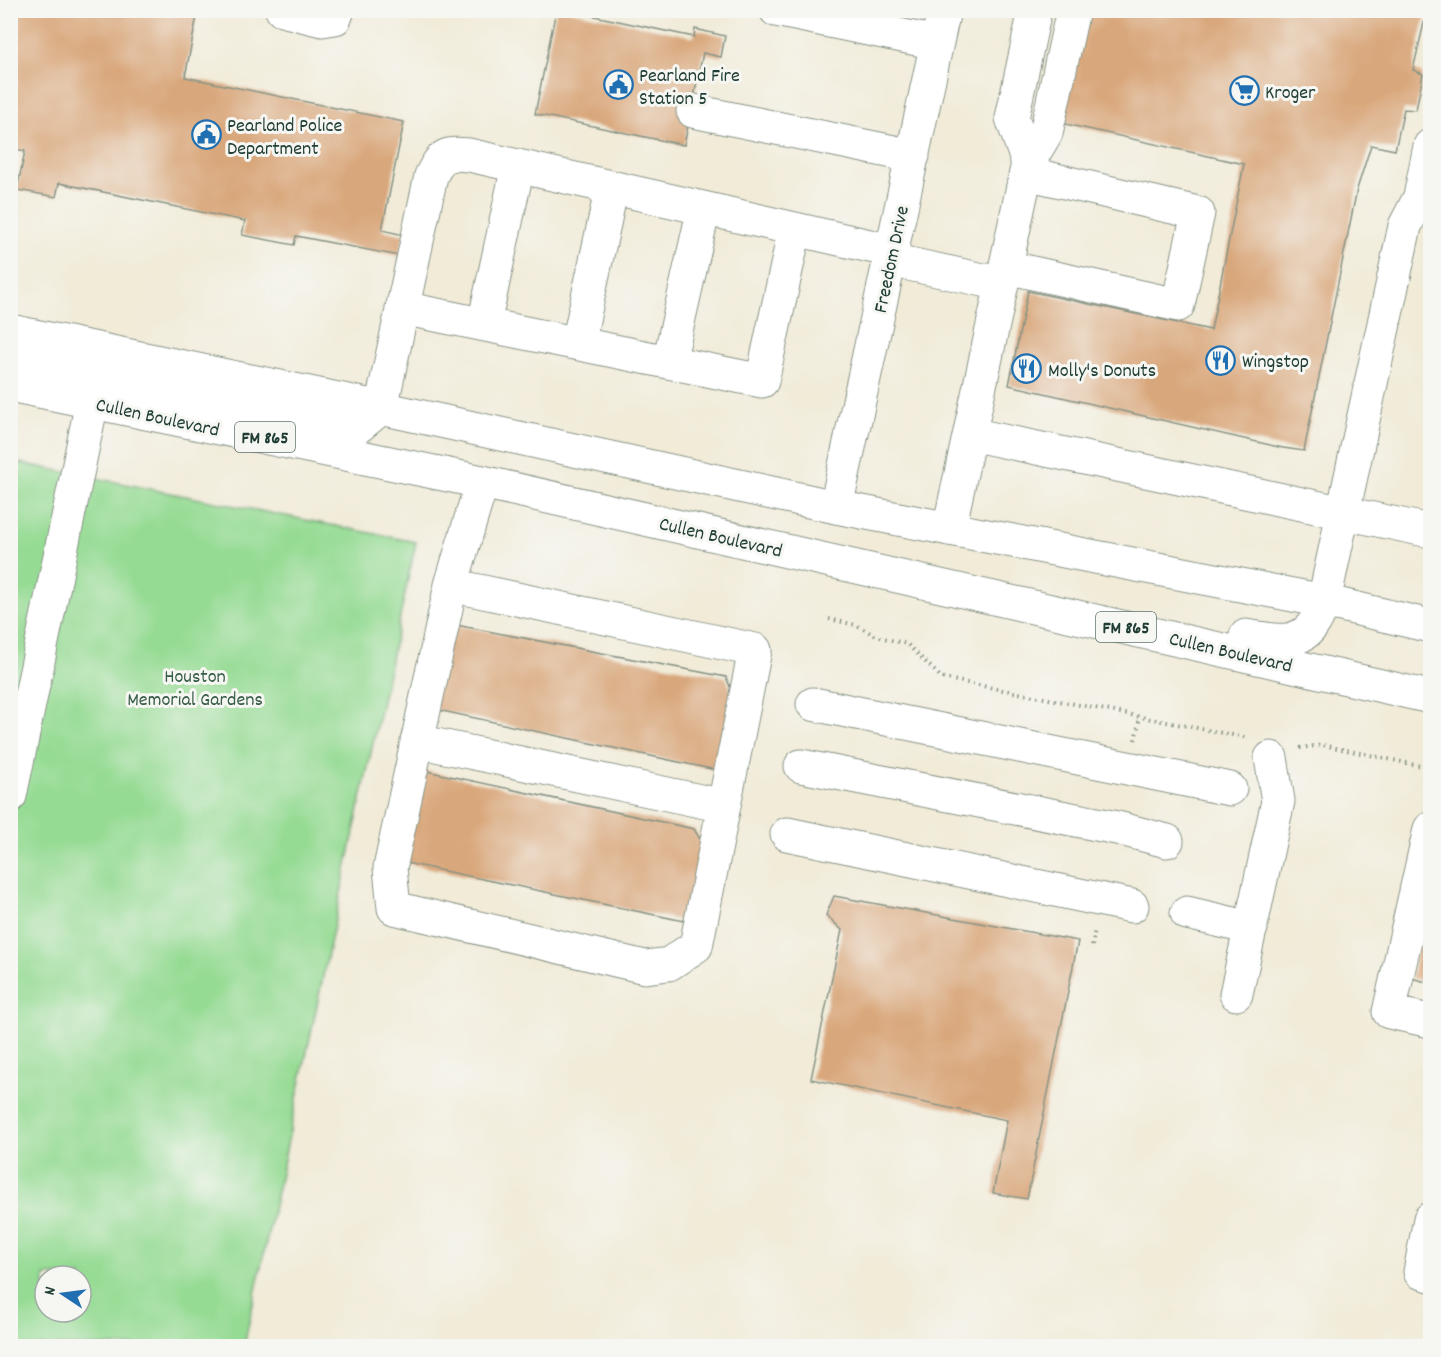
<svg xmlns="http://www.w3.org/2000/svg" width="1441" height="1357" font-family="Dekko,sans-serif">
  <rect width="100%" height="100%" fill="#f6f6f2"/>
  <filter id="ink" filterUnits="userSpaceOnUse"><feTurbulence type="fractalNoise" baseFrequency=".0167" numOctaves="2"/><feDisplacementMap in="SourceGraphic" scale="12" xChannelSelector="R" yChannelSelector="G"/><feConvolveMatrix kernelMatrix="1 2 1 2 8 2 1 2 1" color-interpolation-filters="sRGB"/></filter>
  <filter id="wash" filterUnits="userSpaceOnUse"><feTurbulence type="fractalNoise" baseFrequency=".008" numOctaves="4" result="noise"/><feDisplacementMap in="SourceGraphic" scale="24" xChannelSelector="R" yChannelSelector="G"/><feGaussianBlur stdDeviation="1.35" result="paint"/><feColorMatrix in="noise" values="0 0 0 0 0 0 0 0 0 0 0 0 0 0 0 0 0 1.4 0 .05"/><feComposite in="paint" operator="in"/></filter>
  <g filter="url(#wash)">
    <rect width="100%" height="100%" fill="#f1ebd8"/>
    <path fill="#96db94" stroke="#5a8c64" stroke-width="1.5" fill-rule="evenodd" d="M 10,461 L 416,542 L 244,1346 L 11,1346 ZM 45,1276 L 81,1276 L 81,1312 L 45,1312 Z"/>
    <g id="blocks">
      <path fill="#d9a77c" d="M 10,10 L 169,10 L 197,16 L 185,77 L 404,122 L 382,230 L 404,235 L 399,256 L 296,236 L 294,245 L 242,235 L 245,221 L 59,183 L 56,197 L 17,190 L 25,151 L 10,148 Z
        M 556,10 L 566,10 L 694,37 L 695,29 L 725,36 L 721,57 L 703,53 L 684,145 L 535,114 Z
        M 1084,10 L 1427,10 L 1413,70 L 1423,74 L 1416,110 L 1404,109 L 1395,150 L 1371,145 L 1357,189 L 1304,451 L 1283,448 L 1009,385 L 1028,291 L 1211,330 L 1244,164 L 1061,123 Z
        M 451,624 L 726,677 L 733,694 L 716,770 L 433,709 Z
        M 422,770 L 694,829 L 703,844 L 684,921 L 401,862 Z
        M 834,896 L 1078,941 L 1027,1199 L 993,1193 L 1007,1120 L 811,1079 L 842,930 L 826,915 Z
        M 1430,896 L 1430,983 L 1411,978 Z"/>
    </g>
  </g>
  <g filter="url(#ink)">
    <use href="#blocks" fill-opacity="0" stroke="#889486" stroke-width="1.5"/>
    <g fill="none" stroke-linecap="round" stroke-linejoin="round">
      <defs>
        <path id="minor" d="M 282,10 L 322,20 L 335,18 L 338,10
          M 776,10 L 937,43
          M 693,111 L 913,156
          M 1028,163 L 1046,133 L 1073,10
          M 890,260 L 1002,284
          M 1006,267 L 1178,305 L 1198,213 L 1026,173
          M 402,308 L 762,381 L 795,229
          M 484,324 L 518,166
          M 578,343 L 612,187
          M 669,362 L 704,208
          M 381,408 L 431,176 C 442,154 445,153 469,155 L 892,251
          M 970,434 L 1430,531
          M 836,507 L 944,10
          M 949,529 L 1028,163 L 1012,118 L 1035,10
          M 451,585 L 390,868 L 394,908 L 645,967 L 669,964 L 696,946 L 755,650 L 451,585 L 482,482
          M 1324,601 L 1405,226 L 1420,197 L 1430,146
          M 813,704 L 1230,789
          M 417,741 L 724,806
          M 801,766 L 1117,828 L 1167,841
          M 10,796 L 92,402
          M 1430,829 L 1389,1012 L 1430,1021
          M 787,834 L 1132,906
          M 1187,913 L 1251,928
          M 1236,994 L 1278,801 L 1271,758
          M 1430,1219 L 1420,1272 L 1430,1275"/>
        <path id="major" d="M 10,331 L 381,408 L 836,507 L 1324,601 L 1430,626
          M 10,359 L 91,374 L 344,426 L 359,426 L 381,408
          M 10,385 L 482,482 L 1430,697
          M 1246,636 C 1268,639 1295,648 1312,626 C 1317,619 1321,610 1324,601"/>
      </defs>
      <use href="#minor" stroke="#889486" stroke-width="35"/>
      <use href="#major" stroke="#889486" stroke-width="35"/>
      <path stroke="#889486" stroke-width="4" stroke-dasharray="1.5 4.5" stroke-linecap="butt" d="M 829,619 L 856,625 L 876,636 L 907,644 L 942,678 L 1248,738
        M 1135,740 L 1140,717
        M 1300,748 L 1323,745 L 1430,768
        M 1092,946 L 1095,929"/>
      <use href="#minor" stroke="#fff" stroke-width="33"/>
      <use href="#major" stroke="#fff" stroke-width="33"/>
    </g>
  </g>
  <defs>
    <symbol id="civic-ring" viewBox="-11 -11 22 22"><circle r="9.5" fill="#f6f6f2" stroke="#1f6fb2" stroke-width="1.5"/><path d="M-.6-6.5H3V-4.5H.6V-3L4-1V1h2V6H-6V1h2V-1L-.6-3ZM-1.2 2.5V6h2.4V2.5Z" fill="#1f6fb2"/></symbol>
    <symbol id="supermarket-ring" viewBox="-11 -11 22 22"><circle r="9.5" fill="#f6f6f2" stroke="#1f6fb2" stroke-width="1.5"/><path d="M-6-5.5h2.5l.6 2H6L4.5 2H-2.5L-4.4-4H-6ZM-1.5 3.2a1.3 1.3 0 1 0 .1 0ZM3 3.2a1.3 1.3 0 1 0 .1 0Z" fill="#1f6fb2"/></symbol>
    <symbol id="restaurant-ring" viewBox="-11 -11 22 22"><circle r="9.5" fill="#f6f6f2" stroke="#1f6fb2" stroke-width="1.5"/><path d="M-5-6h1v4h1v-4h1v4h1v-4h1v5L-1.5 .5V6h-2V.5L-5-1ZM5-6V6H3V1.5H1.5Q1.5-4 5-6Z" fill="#1f6fb2"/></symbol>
  </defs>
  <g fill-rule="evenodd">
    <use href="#civic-ring" x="602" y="68" width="33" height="33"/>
    <use href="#supermarket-ring" x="1228" y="74" width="33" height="33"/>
    <use href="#civic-ring" x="190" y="118" width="33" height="33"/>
    <use href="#restaurant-ring" x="1204" y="344" width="33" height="33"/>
    <use href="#restaurant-ring" x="1010" y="352" width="33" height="33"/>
  </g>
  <g text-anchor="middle" stroke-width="6" stroke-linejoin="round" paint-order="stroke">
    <g fill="#f6f6f2" stroke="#60746d" stroke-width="1.5">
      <rect x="235" y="422" width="60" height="30" rx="4.5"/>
      <rect x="1096" y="612" width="60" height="30" rx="4.5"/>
    </g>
    <g font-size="18" font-weight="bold" fill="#1f3d34">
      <text x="265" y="443">FM 865</text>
      <text x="1126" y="633">FM 865</text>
    </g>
    <g font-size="20" fill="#1f3d34" stroke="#f6f6f2" text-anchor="start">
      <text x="639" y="81">Pearland Fire<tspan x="639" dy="23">Station 5</tspan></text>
      <text x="1265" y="98">Kroger</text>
      <text x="227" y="131">Pearland Police<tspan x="227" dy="23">Department</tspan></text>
      <text x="1242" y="367">Wingstop</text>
      <text x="1048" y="376">Molly's Donuts</text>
    </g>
    <g font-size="20" fill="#1f3d34" stroke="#f6f6f2">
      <text transform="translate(890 259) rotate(-78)" y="7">Freedom Drive</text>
      <text transform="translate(158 416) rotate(12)" y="7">Cullen Boulevard</text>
      <text transform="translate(721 536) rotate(13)" y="7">Cullen Boulevard</text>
      <text transform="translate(1231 651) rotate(13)" y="7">Cullen Boulevard</text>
    </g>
    <g font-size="20" fill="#375d47" stroke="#f6f6f2">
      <text x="195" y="682">Houston<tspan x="195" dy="23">Memorial Gardens</tspan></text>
    </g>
  </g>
  <rect width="1441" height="1357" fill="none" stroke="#f6f6f2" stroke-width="36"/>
  <g transform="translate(63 1294) rotate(283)"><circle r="28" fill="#f6f6f2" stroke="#a0aca6" stroke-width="1.5"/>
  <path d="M0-4.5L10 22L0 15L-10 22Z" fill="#1f6fb2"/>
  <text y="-9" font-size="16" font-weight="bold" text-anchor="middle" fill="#1f3d34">N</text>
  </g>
</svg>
